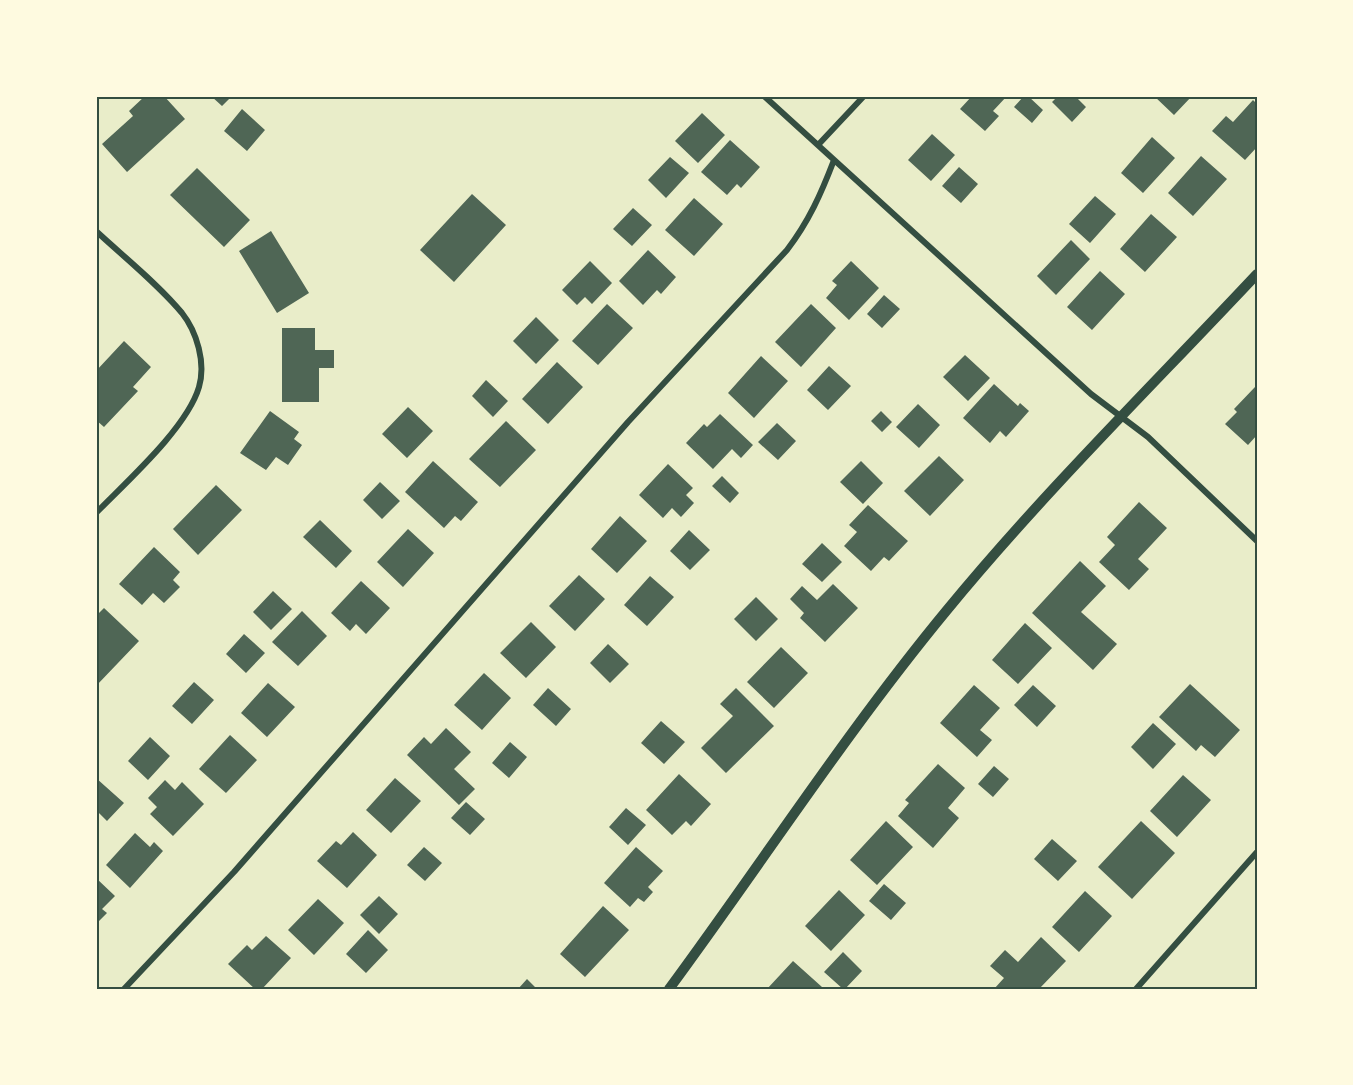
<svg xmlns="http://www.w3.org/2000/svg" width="1353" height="1085" font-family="'Space Grotesk',sans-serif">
  <rect width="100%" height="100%" fill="#e9edc9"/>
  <path fill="#4f6655" d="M 145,96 L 164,96 L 185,119 L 127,172 L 102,144 L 133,116 L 129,111 Z
    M 211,96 L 232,96 L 222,106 Z
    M 972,96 L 1007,96 L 993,111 L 999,116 L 985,131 L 960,109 Z
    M 1024,96 L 1028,96 L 1043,110 L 1032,123 L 1014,107 Z
    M 1058,96 L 1075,96 L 1086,107 L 1072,122 L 1052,102 Z
    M 1154,96 L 1192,96 L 1174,115 Z
    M 1253,100 L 1257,104 L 1257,147 L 1245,160 L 1212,131 L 1226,116 L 1233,122 Z
    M 242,109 L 265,130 L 247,151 L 224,131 Z
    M 702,113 L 725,135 L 698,163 L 675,141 Z
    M 932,134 L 955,155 L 931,181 L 908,160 Z
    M 1152,137 L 1175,158 L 1143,193 L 1121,173 Z
    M 730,140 L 760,167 L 741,188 L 737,184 L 727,195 L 701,172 Z
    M 1201,156 L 1227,179 L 1193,216 L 1168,193 Z
    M 670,157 L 689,173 L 666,198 L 648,180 Z
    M 959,167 L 978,184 L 961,203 L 942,186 Z
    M 197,168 L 250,220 L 224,247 L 170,195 Z
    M 472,194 L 506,225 L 454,282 L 420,250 Z
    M 1095,196 L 1116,214 L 1090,243 L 1069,224 Z
    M 694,198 L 723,224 L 694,256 L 665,230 Z
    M 633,208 L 652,225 L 632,246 L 613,229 Z
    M 1151,214 L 1177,237 L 1145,272 L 1120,249 Z
    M 271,231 L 309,293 L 277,313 L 239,251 Z
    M 1071,240 L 1090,259 L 1056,295 L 1037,276 Z
    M 648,250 L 676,277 L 661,294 L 657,290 L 643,305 L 619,281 Z
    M 590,261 L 612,283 L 592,304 L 585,297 L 577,305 L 562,290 Z
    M 851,261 L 879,288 L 849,320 L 826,298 L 837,285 L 832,281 Z
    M 1100,271 L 1125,294 L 1092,330 L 1067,307 Z
    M 884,295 L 900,309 L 882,328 L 867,314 Z
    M 607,304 L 633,328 L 598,365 L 572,341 Z
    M 811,304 L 836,328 L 801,367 L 775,342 Z
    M 536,317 L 559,340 L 536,364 L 513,341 Z
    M 282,328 L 315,328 L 315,350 L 334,350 L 334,368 L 319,368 L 319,402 L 282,402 Z
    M 124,341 L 151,367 L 133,387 L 138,391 L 104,427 L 96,420 L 96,371 Z
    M 965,355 L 990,378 L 968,401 L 943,377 Z
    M 761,356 L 788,381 L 754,418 L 728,393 Z
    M 557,362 L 583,387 L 548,424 L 522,399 Z
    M 829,366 L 851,386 L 828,410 L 807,390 Z
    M 486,380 L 508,401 L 493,417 L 472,396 Z
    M 994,384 L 1018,406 L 1020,403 L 1029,411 L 1006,437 L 1000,431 L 990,443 L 963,418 Z
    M 1255,387 L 1257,389 L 1257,435 L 1248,445 L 1225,424 L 1237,412 L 1234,409 Z
    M 918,404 L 940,425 L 919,448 L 896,427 Z
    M 408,407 L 433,431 L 407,458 L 382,434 Z
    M 270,411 L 299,432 L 294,439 L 302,445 L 288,465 L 276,457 L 266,470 L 240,453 Z
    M 881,411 L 892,422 L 882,432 L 871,421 Z
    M 720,414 L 753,445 L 741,458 L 732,449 L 713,469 L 686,443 L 704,424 L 707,427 Z
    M 506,421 L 536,450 L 500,487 L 469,459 Z
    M 777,423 L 796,441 L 778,460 L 758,442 Z
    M 939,456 L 964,480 L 930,516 L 904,491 Z
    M 433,461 L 478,502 L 461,521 L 455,516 L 444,528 L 405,492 Z
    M 861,461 L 883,483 L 863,504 L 840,482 Z
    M 668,464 L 693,488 L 686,495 L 694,503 L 681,517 L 672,508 L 663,518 L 639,495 Z
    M 722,476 L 739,493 L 730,503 L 712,486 Z
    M 380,482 L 400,501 L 382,519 L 363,500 Z
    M 216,485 L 242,510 L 198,555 L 173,529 Z
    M 1139,502 L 1167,528 L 1138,559 L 1149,569 L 1129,590 L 1099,562 L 1115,545 L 1107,537 Z
    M 868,505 L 908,541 L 889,561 L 884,557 L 871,571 L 844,546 L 857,532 L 849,525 Z
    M 620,516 L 647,541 L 617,573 L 591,549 Z
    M 320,520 L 352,551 L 336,568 L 303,537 Z
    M 408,529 L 434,553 L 403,587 L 377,562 Z
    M 689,530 L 710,550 L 690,570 L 670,551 Z
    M 822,543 L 842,562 L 822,582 L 802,564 Z
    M 154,547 L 180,572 L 173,580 L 180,587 L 164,603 L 153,593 L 142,605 L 119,584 Z
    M 1080,561 L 1106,586 L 1081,612 L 1117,644 L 1093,670 L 1032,613 Z
    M 579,575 L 605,599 L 575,631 L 549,606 Z
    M 650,576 L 674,597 L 647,626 L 624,605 Z
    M 361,581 L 390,608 L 366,634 L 356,624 L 350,631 L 331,613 Z
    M 833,584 L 858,608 L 825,642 L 800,618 L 804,613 L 790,599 L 802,586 L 817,600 Z
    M 273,591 L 292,609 L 271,630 L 253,612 Z
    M 756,597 L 778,619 L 756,641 L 734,619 Z
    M 104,608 L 139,641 L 96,686 L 96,616 Z
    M 302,611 L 327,636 L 298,666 L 272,642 Z
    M 531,622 L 556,647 L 526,678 L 500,653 Z
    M 1025,623 L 1052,648 L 1018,684 L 992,660 Z
    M 244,634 L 265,653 L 246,673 L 226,654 Z
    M 608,644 L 629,664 L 610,683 L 590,663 Z
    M 781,647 L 808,673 L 774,708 L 747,682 Z
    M 484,673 L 511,698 L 482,730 L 454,705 Z
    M 194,682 L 214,700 L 192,724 L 172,706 Z
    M 268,683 L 295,707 L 267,737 L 241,713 Z
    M 1190,684 L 1240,730 L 1215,757 L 1201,745 L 1196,751 L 1159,717 Z
    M 974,685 L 1000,708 L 980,730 L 992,740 L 977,757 L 940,723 Z
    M 1033,685 L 1056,706 L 1037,727 L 1014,705 Z
    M 548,688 L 571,709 L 556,726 L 533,705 Z
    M 736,688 L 774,726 L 726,773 L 701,748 L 733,716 L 720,704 Z
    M 661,721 L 685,742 L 664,764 L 641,743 Z
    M 1153,723 L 1176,744 L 1153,769 L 1131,747 Z
    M 446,728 L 471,752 L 454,769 L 475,789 L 459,805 L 407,755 L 424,737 L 431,744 Z
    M 230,735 L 257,760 L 226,793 L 199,769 Z
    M 150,737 L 170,756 L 148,780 L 128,761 Z
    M 510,742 L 527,757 L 509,778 L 492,763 Z
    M 938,764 L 965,788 L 948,808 L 959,818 L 933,848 L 898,816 L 909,803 L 905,800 Z
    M 994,766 L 1009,779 L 993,797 L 978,784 Z
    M 679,774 L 711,804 L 691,826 L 686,821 L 672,835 L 646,810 Z
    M 1183,775 L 1211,800 L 1177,837 L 1150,811 Z
    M 96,778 L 124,803 L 107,821 L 96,810 Z
    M 395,778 L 421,801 L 391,833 L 366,810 Z
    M 165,780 L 175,790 L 182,782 L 204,804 L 173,836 L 150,814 L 157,807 L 148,798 Z
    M 466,802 L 485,819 L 470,835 L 451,818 Z
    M 626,808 L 646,825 L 628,845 L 609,827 Z
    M 886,821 L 913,847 L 877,885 L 850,860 Z
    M 1141,821 L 1175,853 L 1132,899 L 1098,867 Z
    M 353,832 L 377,855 L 347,888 L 317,861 L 336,841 L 341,845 Z
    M 135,833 L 150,847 L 154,842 L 163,851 L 130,888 L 106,865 Z
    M 1052,839 L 1077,861 L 1058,881 L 1034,859 Z
    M 424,847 L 442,863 L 425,881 L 407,865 Z
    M 636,847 L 663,871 L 648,887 L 653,892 L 644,902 L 638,898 L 630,907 L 604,883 Z
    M 96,878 L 115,896 L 102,909 L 107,913 L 96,924 Z
    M 884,884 L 906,903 L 891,920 L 869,901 Z
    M 839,890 L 865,915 L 831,951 L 805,926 Z
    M 1085,891 L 1112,916 L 1079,952 L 1052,927 Z
    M 379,896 L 398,914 L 379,934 L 360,915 Z
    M 318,899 L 344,923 L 314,955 L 288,930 Z
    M 603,906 L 629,930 L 585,977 L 560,954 Z
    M 368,930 L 388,950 L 366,973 L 346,954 Z
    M 266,936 L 291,958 L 262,989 L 255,989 L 228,964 L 247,945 L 252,950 Z
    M 1041,937 L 1066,961 L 1039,989 L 994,989 L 1004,978 L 990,966 L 1005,950 L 1018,962 Z
    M 843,952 L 862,971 L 845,989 L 843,989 L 824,972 Z
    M 793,961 L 822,987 L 820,989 L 767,989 Z
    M 527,979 L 537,989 L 518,989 Z"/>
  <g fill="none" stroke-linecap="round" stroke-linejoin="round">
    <path stroke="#344e41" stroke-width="6" d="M 764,96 L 1091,394 L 1148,437 L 1257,541
      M 818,145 L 864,96
      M 96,231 C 124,257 158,284 182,313 C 197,332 206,363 199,387 C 187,428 126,482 96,513
      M 124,989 L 234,872 L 628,422 L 787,250 C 809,221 821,194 834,160
      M 1136,989 L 1257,852"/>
    <path stroke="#344e41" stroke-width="10" d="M 669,989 C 762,863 847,731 947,610 C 1044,492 1153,385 1257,274"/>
  </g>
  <rect width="1353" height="1085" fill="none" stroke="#fefae0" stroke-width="195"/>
  <rect x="98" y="98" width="1158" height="890" fill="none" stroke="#344e41" stroke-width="2"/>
</svg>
